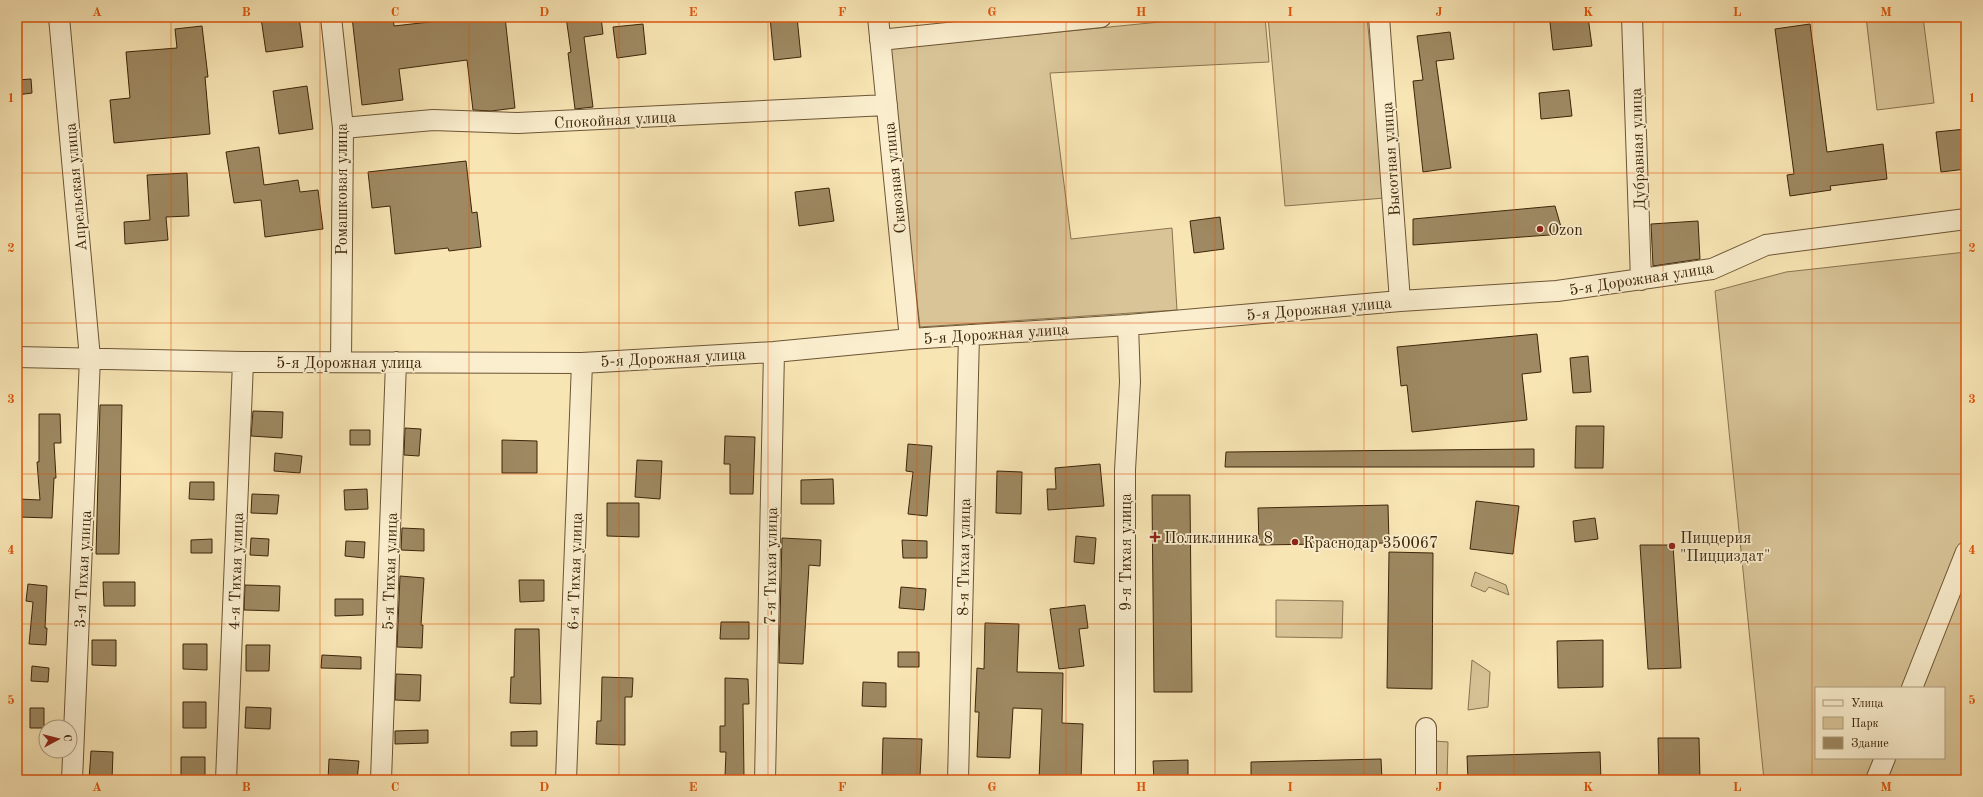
<svg xmlns="http://www.w3.org/2000/svg" width="1983" height="797" font-family="'Old Standard TT',serif">
  <rect width="100%" height="100%" fill="#f8e5b4"/>
  <filter id="stains"><feTurbulence type="fractalNoise" baseFrequency=".005" numOctaves="4"/><feColorMatrix values="0 0 0 0 .2 0 0 0 0 .09 0 0 0 0 .02 0 0 0 .5 -.17"/></filter>
  <radialGradient id="worn" r=".72"><stop offset=".6" stop-color="#630" stop-opacity="0"/><stop offset="1" stop-color="#630" stop-opacity=".3"/></radialGradient>
  <path fill="#d8c497" stroke="#8a7450" fill-rule="evenodd" d="M 1210,17 L 1265,17 L 1269,62 L 1050,73 L 1071,239 L 1172,228 L 1177,310 L 920,327 L 888,49 Z
    M 1268,17 L 1367,17 L 1385,198 L 1285,206 Z
    M 1866,17 L 1923,17 L 1934,103 L 1877,110 Z
    M 1966,252 L 1966,780 L 1764,780 L 1715,291 L 1786,272 ZM 1816,688 L 1944,688 L 1944,758 L 1816,758 Z
    M 1475,572 L 1506,585 L 1509,595 L 1489,587 L 1485,592 L 1471,586 Z
    M 1276,600 L 1343,601 L 1342,638 L 1276,637 Z
    M 1472,660 L 1490,672 L 1488,707 L 1468,710 Z
    M 1435,741 L 1448,742 L 1447,780 L 1434,780 Z"/>
  <path fill="#9e8962" stroke="#3d2509" d="M 271,17 L 299,17 L 303,47 L 266,52 L 261,18 Z
    M 352,17 L 393,17 L 394,26 L 474,17 L 505,17 L 515,108 L 491,111 L 473,110 L 467,60 L 399,69 L 403,100 L 362,105 Z
    M 566,17 L 601,17 L 603,34 L 584,37 L 593,107 L 575,109 L 568,53 L 571,52 Z
    M 770,17 L 797,17 L 801,57 L 774,60 Z
    M 1588,17 L 1592,46 L 1553,50 L 1550,22 Z
    M 643,24 L 646,54 L 617,58 L 613,27 Z
    M 1810,24 L 1827,152 L 1883,144 L 1887,179 L 1830,186 L 1831,190 L 1790,196 L 1787,175 L 1794,174 L 1775,29 Z
    M 202,26 L 208,77 L 205,77 L 210,134 L 114,143 L 110,100 L 130,98 L 126,52 L 177,48 L 175,29 Z
    M 1450,32 L 1454,59 L 1436,61 L 1451,168 L 1423,172 L 1413,81 L 1423,80 L 1417,36 Z
    M 31,79 L 32,93 L 17,95 L 17,80 Z
    M 307,86 L 313,129 L 279,134 L 273,91 Z
    M 1569,90 L 1572,116 L 1541,119 L 1539,93 Z
    M 1966,129 L 1966,169 L 1941,172 L 1936,132 Z
    M 259,147 L 264,185 L 298,180 L 300,192 L 318,190 L 323,229 L 265,237 L 261,200 L 234,203 L 226,152 Z
    M 466,161 L 472,213 L 477,212 L 481,247 L 449,251 L 448,248 L 395,254 L 390,206 L 372,208 L 368,172 Z
    M 187,173 L 189,216 L 166,217 L 168,240 L 125,244 L 124,222 L 150,220 L 147,175 Z
    M 829,188 L 834,221 L 799,226 L 795,192 Z
    M 1555,206 L 1563,234 L 1413,245 L 1413,219 Z
    M 1220,217 L 1224,249 L 1194,253 L 1190,221 Z
    M 1698,221 L 1700,259 L 1653,266 L 1651,224 Z
    M 1537,334 L 1541,372 L 1522,374 L 1527,420 L 1412,432 L 1407,385 L 1401,386 L 1397,347 Z
    M 1588,356 L 1591,392 L 1573,393 L 1570,358 Z
    M 100,405 L 122,405 L 119,554 L 96,554 Z
    M 253,411 L 283,412 L 282,438 L 251,436 Z
    M 39,414 L 60,414 L 61,443 L 54,443 L 56,478 L 54,478 L 52,518 L 18,517 L 19,499 L 40,500 L 37,462 L 39,462 Z
    M 1576,426 L 1604,426 L 1603,468 L 1575,468 Z
    M 405,428 L 421,429 L 419,456 L 404,455 Z
    M 350,430 L 370,430 L 370,445 L 350,445 Z
    M 725,436 L 755,437 L 753,494 L 730,494 L 730,464 L 724,464 Z
    M 502,440 L 537,441 L 537,473 L 502,473 Z
    M 908,444 L 932,446 L 927,516 L 908,514 L 913,472 L 906,471 Z
    M 1534,449 L 1534,467 L 1225,467 L 1226,452 Z
    M 275,453 L 302,456 L 300,473 L 274,471 Z
    M 637,460 L 662,461 L 660,499 L 635,497 Z
    M 1100,464 L 1104,506 L 1048,510 L 1047,489 L 1056,489 L 1055,468 Z
    M 997,471 L 1022,472 L 1021,514 L 996,513 Z
    M 833,479 L 834,504 L 801,504 L 801,480 Z
    M 190,482 L 214,482 L 214,500 L 189,499 Z
    M 367,489 L 368,509 L 345,510 L 344,490 Z
    M 252,494 L 279,495 L 277,514 L 251,513 Z
    M 1152,495 L 1190,495 L 1192,692 L 1154,692 Z
    M 1476,501 L 1519,506 L 1513,554 L 1470,549 Z
    M 607,503 L 639,503 L 639,537 L 607,536 Z
    M 1388,505 L 1389,543 L 1259,545 L 1258,508 Z
    M 1595,518 L 1598,539 L 1575,542 L 1573,521 Z
    M 402,528 L 424,529 L 424,551 L 401,550 Z
    M 1076,536 L 1096,538 L 1094,564 L 1074,562 Z
    M 251,538 L 269,539 L 268,556 L 250,555 Z
    M 782,538 L 821,540 L 820,566 L 809,565 L 803,664 L 779,663 Z
    M 212,539 L 212,553 L 191,553 L 191,540 Z
    M 902,540 L 927,541 L 927,558 L 903,558 Z
    M 346,541 L 365,542 L 364,558 L 345,556 Z
    M 1640,545 L 1673,545 L 1681,668 L 1648,669 Z
    M 1389,552 L 1433,553 L 1432,689 L 1387,688 Z
    M 400,576 L 424,578 L 421,625 L 423,625 L 422,648 L 397,647 Z
    M 519,580 L 544,580 L 544,601 L 520,602 Z
    M 103,582 L 135,582 L 135,606 L 104,606 Z
    M 28,584 L 47,586 L 45,628 L 47,628 L 46,645 L 29,644 L 33,602 L 26,601 Z
    M 245,585 L 280,586 L 279,611 L 244,610 Z
    M 901,587 L 926,589 L 924,610 L 899,608 Z
    M 335,599 L 363,599 L 363,615 L 335,616 Z
    M 1085,605 L 1088,628 L 1079,629 L 1084,666 L 1059,669 L 1050,609 Z
    M 721,622 L 749,622 L 749,639 L 720,639 Z
    M 985,623 L 1019,624 L 1017,672 L 1063,673 L 1062,723 L 1083,724 L 1081,780 L 1039,780 L 1042,709 L 1013,708 L 1010,758 L 977,757 L 979,712 L 975,712 L 977,668 L 984,669 Z
    M 515,629 L 539,629 L 541,704 L 510,703 L 511,677 L 514,677 Z
    M 92,640 L 116,640 L 116,666 L 92,665 Z
    M 1603,640 L 1603,687 L 1558,688 L 1557,641 Z
    M 183,644 L 207,644 L 207,670 L 183,669 Z
    M 246,645 L 270,645 L 269,671 L 246,671 Z
    M 898,652 L 919,652 L 919,667 L 898,667 Z
    M 322,655 L 361,657 L 361,669 L 321,668 Z
    M 32,666 L 49,668 L 48,682 L 31,681 Z
    M 396,674 L 421,675 L 420,701 L 395,700 Z
    M 602,677 L 633,678 L 632,697 L 625,697 L 625,745 L 596,744 L 597,721 L 601,721 Z
    M 725,678 L 748,679 L 749,704 L 743,704 L 744,777 L 725,776 L 726,752 L 720,752 L 720,726 L 725,726 Z
    M 863,682 L 886,683 L 886,707 L 862,706 Z
    M 183,702 L 206,702 L 206,728 L 183,728 Z
    M 246,707 L 271,708 L 270,729 L 245,728 Z
    M 30,708 L 44,708 L 44,728 L 30,728 Z
    M 428,730 L 428,743 L 395,744 L 395,731 Z
    M 537,731 L 537,746 L 511,746 L 511,732 Z
    M 883,738 L 922,739 L 920,776 L 882,775 Z
    M 1658,738 L 1699,738 L 1700,780 L 1659,780 Z
    M 91,751 L 113,752 L 112,780 L 89,780 Z
    M 1600,752 L 1601,780 L 1468,780 L 1467,756 Z
    M 181,757 L 205,757 L 205,780 L 181,780 Z
    M 329,759 L 359,761 L 357,780 L 328,780 Z
    M 1381,759 L 1382,780 L 1251,780 L 1251,762 Z
    M 1188,760 L 1188,780 L 1154,780 L 1153,761 Z"/>
  <g fill="none" stroke-linecap="round" stroke-linejoin="round">
    <defs>
      <path id="minor" d="M 59,17 L 90,358 L 72,780
        M 331,17 L 343,128 L 341,362
        M 878,17 L 910,339
        M 1379,17 L 1400,301
        M 1632,17 L 1641,280
        M 880,40 L 1101,17
        M 343,128 L 433,120 L 518,123 L 887,105
        M 17,357 L 243,362 L 582,363 L 774,352 L 910,339 L 1128,325 L 1400,301 L 1557,291 L 1712,269 L 1766,245 L 1966,219
        M 1912,688 L 1966,552
        M 226,780 L 243,362
        M 381,780 L 396,362
        M 566,780 L 582,363
        M 765,780 L 774,352
        M 958,780 L 969,335
        M 1125,780 L 1125,470 L 1130,382 L 1128,325
        M 1426,780 L 1426,728
        M 1876,780 L 1885,758"/>
    </defs>
    <use href="#minor" stroke="#6c5534" stroke-width="22"/>
    <use href="#minor" stroke="#faeece" stroke-width="20"/>
  </g>
  <path fill="none" stroke="#df560c" stroke-width="1" stroke-opacity="0.55" d="M 171,17 L 171,780M 320,17 L 320,780M 469,17 L 469,780M 619,17 L 619,780M 768,17 L 768,780M 917,17 L 917,780M 1066,17 L 1066,780M 1215,17 L 1215,780M 1364,17 L 1364,780M 1514,17 L 1514,780M 1663,17 L 1663,780M 1812,17 L 1812,780M 17,173 L 1966,173M 17,323 L 1966,323M 17,474 L 1966,474M 17,624 L 1966,624"/>
  <g fill="#8f2418" stroke="#faeece" stroke-width="1.5">
    <circle cx="1540" cy="229" r="4"/>
    <path d="M1153 531h4v4h4v4h-4v4h-4v-4h-4v-4h4z"/>
    <circle cx="1295" cy="542" r="4"/>
    <circle cx="1672" cy="546" r="4"/>
  </g>
  <g text-anchor="middle" stroke-width="3.5" stroke-linejoin="round" paint-order="stroke">
    <g font-size="16" fill="#3d2509" stroke="#faeece">
      <text transform="translate(615 119) rotate(-3)" y="6">Спокойная улица</text>
      <text transform="translate(1637 149) rotate(-92)" y="6">Дубравная улица</text>
      <text transform="translate(1390 159) rotate(-94)" y="6">Высотная улица</text>
      <text transform="translate(894 178) rotate(-96)" y="6">Сквозная улица</text>
      <text transform="translate(75 187) rotate(-95)" y="6">Апрельская улица</text>
      <text transform="translate(341 189) rotate(-90)" y="6">Ромашковая улица</text>
      <text transform="translate(1641 278) rotate(-9)" y="6">5-я Дорожная улица</text>
      <text transform="translate(1319 308) rotate(-5)" y="6">5-я Дорожная улица</text>
      <text transform="translate(996 333) rotate(-4)" y="6">5-я Дорожная улица</text>
      <text transform="translate(673 357) rotate(-3)" y="6">5-я Дорожная улица</text>
      <text x="349" y="368">5-я Дорожная улица</text>
      <text transform="translate(1125 552) rotate(-90)" y="6">9-я Тихая улица</text>
      <text transform="translate(963 557) rotate(-89)" y="6">8-я Тихая улица</text>
      <text transform="translate(770 566) rotate(-89)" y="6">7-я Тихая улица</text>
      <text transform="translate(82 569) rotate(-87)" y="6">3-я Тихая улица</text>
      <text transform="translate(235 571) rotate(-88)" y="6">4-я Тихая улица</text>
      <text transform="translate(389 571) rotate(-88)" y="6">5-я Тихая улица</text>
      <text transform="translate(574 571) rotate(-88)" y="6">6-я Тихая улица</text>
    </g>
    <g font-size="16" fill="#3d2509" stroke="#faeece" text-anchor="start">
      <text x="1548" y="235">Ozon</text>
      <text x="1164" y="543">Поликлиника 8</text>
      <text x="1680" y="543">Пиццерия<tspan x="1680" dy="18">"Пицциздат"</tspan></text>
      <text x="1303" y="548">Краснодар 350067</text>
    </g>
  </g>
  <rect width="1983" height="797" fill="none" stroke="#f8e5b4" stroke-width="44"/>
  <rect x="1815" y="687" width="130" height="72" fill="#faeece" stroke="#ae9e7f"/>
  <rect x="1823" y="700" width="20" height="6" fill="#faeece" stroke="#ae9e7f"/>
  <text x="1851" y="707" font-size="12" fill="#3d2509">Улица</text>
  <rect x="1823" y="717" width="20" height="12" fill="#d8c497" stroke="#ae9e7f"/>
  <text x="1851" y="727" font-size="12" fill="#3d2509">Парк</text>
  <rect x="1823" y="737" width="20" height="12" fill="#9e8962" stroke="#ae9e7f"/>
  <text x="1851" y="747" font-size="12" fill="#3d2509">Здание</text>
  <g transform="translate(58 739) rotate(83)"><circle r="19" fill="#faeece" stroke="#ae9e7f"/>
  <path d="M0-3L7 15L0 10L-7 15Z" fill="#8f2418"/>
  <text y="-6" font-size="11" font-weight="bold" text-anchor="middle" fill="#3d2509">С</text>
  </g>
  <rect x="22" y="22" width="1939" height="753" fill="none" stroke="#df560c" stroke-width="1.5"/>
  <g font-size="13" text-anchor="middle" font-weight="bold" fill="#df560c">
    <text x="97" y="16">A</text>
    <text x="246" y="16">B</text>
    <text x="395" y="16">C</text>
    <text x="544" y="16">D</text>
    <text x="693" y="16">E</text>
    <text x="842" y="16">F</text>
    <text x="992" y="16">G</text>
    <text x="1141" y="16">H</text>
    <text x="1290" y="16">I</text>
    <text x="1439" y="16">J</text>
    <text x="1588" y="16">K</text>
    <text x="1737" y="16">L</text>
    <text x="1886" y="16">M</text>
    <text x="11" y="102">1</text>
    <text x="1972" y="102">1</text>
    <text x="11" y="252">2</text>
    <text x="1972" y="252">2</text>
    <text x="11" y="403">3</text>
    <text x="1972" y="403">3</text>
    <text x="11" y="554">4</text>
    <text x="1972" y="554">4</text>
    <text x="11" y="704">5</text>
    <text x="1972" y="704">5</text>
    <text x="97" y="791">A</text>
    <text x="246" y="791">B</text>
    <text x="395" y="791">C</text>
    <text x="544" y="791">D</text>
    <text x="693" y="791">E</text>
    <text x="842" y="791">F</text>
    <text x="992" y="791">G</text>
    <text x="1141" y="791">H</text>
    <text x="1290" y="791">I</text>
    <text x="1439" y="791">J</text>
    <text x="1588" y="791">K</text>
    <text x="1737" y="791">L</text>
    <text x="1886" y="791">M</text>
  </g>
  <rect width="100%" height="100%" filter="url(#stains)"/>
  <rect width="100%" height="100%" fill="url(#worn)"/>
</svg>
